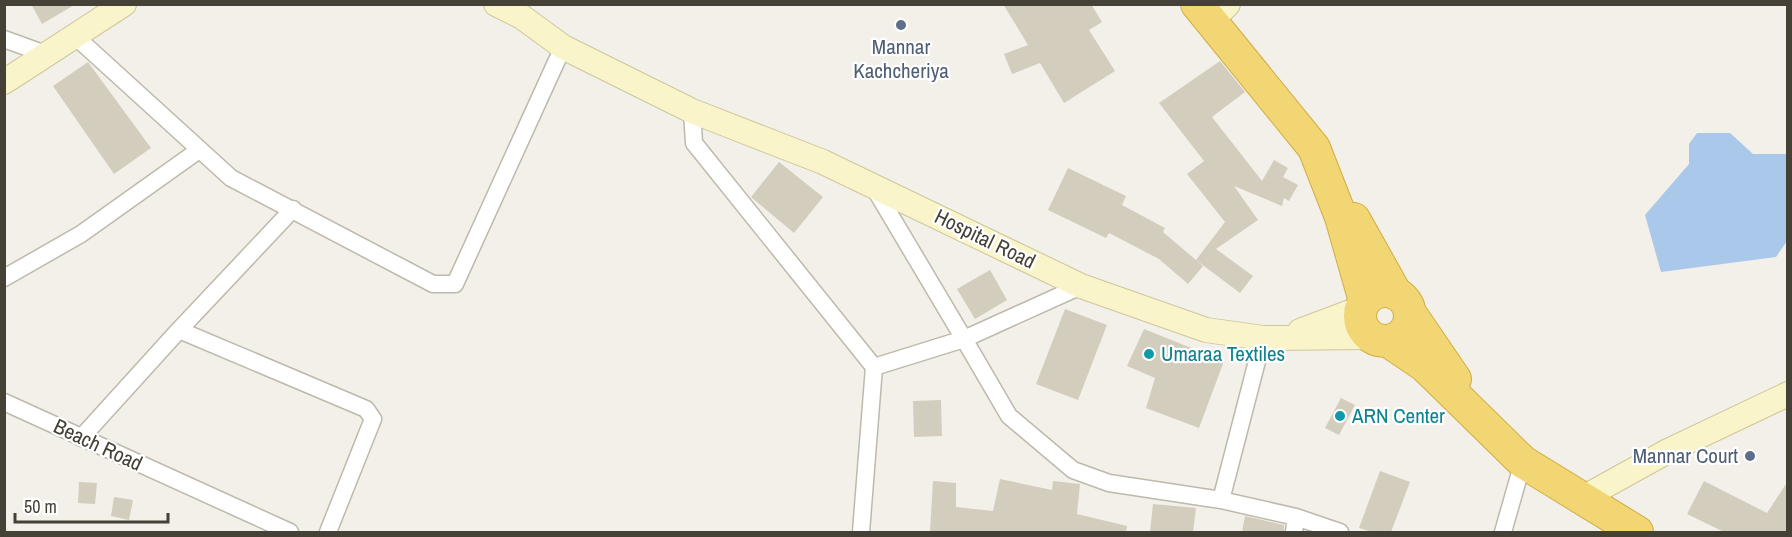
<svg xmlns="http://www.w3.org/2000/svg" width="1792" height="537" font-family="'Archivo Narrow',sans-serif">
  <rect width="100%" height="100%" fill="#f2f0e8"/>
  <path fill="#a9c8ea" d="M 1697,133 L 1730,133 L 1753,154 L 1787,154 L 1787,241 L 1776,257 L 1661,272 L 1645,215 L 1689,164 L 1689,144 Z"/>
  <path fill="#d3cdbe" d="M 31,4 L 76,4 L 42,24 Z
    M 1003,4 L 1091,4 L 1102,22 L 1089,30 L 1115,71 L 1064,103 L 1040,63 L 1012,74 L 1004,54 L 1028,45 Z
    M 1220,61 L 1245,92 L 1212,117 L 1262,181 L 1274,160 L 1288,168 L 1283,177 L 1298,185 L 1289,201 L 1284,198 L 1282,206 L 1234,186 L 1258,220 L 1216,249 L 1253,276 L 1240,293 L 1196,260 L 1225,222 L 1187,174 L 1204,161 L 1159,103 Z
    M 88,62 L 151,148 L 114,174 L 53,86 Z
    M 779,162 L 823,197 L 794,233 L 751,197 Z
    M 1068,168 L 1126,196 L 1122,205 L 1165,228 L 1163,232 L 1203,266 L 1188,284 L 1159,259 L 1109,233 L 1106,238 L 1048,210 Z
    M 990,270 L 1007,300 L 975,319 L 957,289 Z
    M 1065,309 L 1107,325 L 1078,400 L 1036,384 Z
    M 1144,329 L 1224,361 L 1199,428 L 1146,408 L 1155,378 L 1127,366 Z
    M 1341,398 L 1355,405 L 1339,435 L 1325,428 Z
    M 941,400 L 942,436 L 914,437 L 913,401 Z
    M 1380,471 L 1410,482 L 1391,532 L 1372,532 L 1359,528 Z
    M 1000,479 L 1052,490 L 1053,481 L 1080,484 L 1077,514 L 1127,526 L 1126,532 L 930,531 L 933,481 L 956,483 L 956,507 L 993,511 Z
    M 1704,481 L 1767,513 L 1788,481 L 1788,532 L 1724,532 L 1687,514 Z
    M 79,482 L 97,483 L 95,504 L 78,503 Z
    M 114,497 L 133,500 L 129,520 L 111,516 Z
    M 1153,504 L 1196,508 L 1193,532 L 1150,532 Z
    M 1245,516 L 1284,525 L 1284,532 L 1242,532 Z"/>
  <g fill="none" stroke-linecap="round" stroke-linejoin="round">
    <defs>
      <path id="street" d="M 76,37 L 231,178 L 433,284 L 455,284 L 563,47
        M 4,39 L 48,55
        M 692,111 L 694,143 L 874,367
        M 4,278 L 81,234 L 199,150
        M 1081,286 L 964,339 L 1009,416 L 1073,470 L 1109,483 L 1221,500 L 1296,517
        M 179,330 L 293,209
        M 4,402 L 290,532
        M 81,438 L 179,330 L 366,409 L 373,419 L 328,532
        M 1221,500 L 1263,338
        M 861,532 L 874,367 L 964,339 L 873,186
        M 1294,532 L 1296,517 L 1340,532
        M 1503,532 L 1523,462"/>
      <path id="secondary" d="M 496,4 L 522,17 L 563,47 L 692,111 L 823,162 L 1081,286 L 1206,330 L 1263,338 L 1370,337
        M 1212,21 L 1228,4
        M 4,82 L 124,4
        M 1300,331 L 1361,308
        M 1583,498 L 1668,451 L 1788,394"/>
      <path id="highway" d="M 1197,4 L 1314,148 L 1341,217 L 1365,301
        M 1354,219 L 1396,294
        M1360 316a25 25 0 1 1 50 0a25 25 0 1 1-50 0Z
        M 1410,313 L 1455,379
        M 1388,341 L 1425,366 L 1523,462 L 1637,532"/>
    </defs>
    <use href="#street" stroke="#bdb9ab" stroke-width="19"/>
    <use href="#secondary" stroke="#cec79b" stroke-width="26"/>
    <use href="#highway" stroke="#d0ad44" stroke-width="34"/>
    <use href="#street" stroke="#fff" stroke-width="16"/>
    <use href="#secondary" stroke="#faf4ca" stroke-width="24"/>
    <use href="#highway" stroke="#f2d673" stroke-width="32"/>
  </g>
  <g fill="#5c6f8a" stroke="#fff" stroke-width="2">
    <circle cx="901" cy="25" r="6"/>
    <circle cx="1750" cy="456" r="6"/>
  </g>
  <g fill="#0f9aa8" stroke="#fff" stroke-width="2">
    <circle cx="1149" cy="354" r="6"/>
    <circle cx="1340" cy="416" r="6"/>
  </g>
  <g text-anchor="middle" stroke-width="4.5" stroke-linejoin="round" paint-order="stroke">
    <g font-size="21" fill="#4e5e75" stroke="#fff">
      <text x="901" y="54">Mannar<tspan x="901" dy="24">Kachcheriya</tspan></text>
      <text x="1738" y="463" text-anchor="end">Mannar Court</text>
    </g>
    <g font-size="21" fill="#454137" stroke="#fff">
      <text transform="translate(985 239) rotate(26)" y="7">Hospital Road</text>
      <text transform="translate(98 445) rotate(25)" y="7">Beach Road</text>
    </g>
    <g font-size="21" fill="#0d838f" stroke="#fff" text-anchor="start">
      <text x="1161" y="361">Umaraa Textiles</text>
      <text x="1352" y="423">ARN Center</text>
    </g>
  </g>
  <rect width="1792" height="537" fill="none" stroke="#454137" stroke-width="12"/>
  <path d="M15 513v9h153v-9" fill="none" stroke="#454137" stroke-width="3"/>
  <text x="24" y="513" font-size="18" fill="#454137" stroke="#ffffff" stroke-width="4.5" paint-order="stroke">50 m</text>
</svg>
